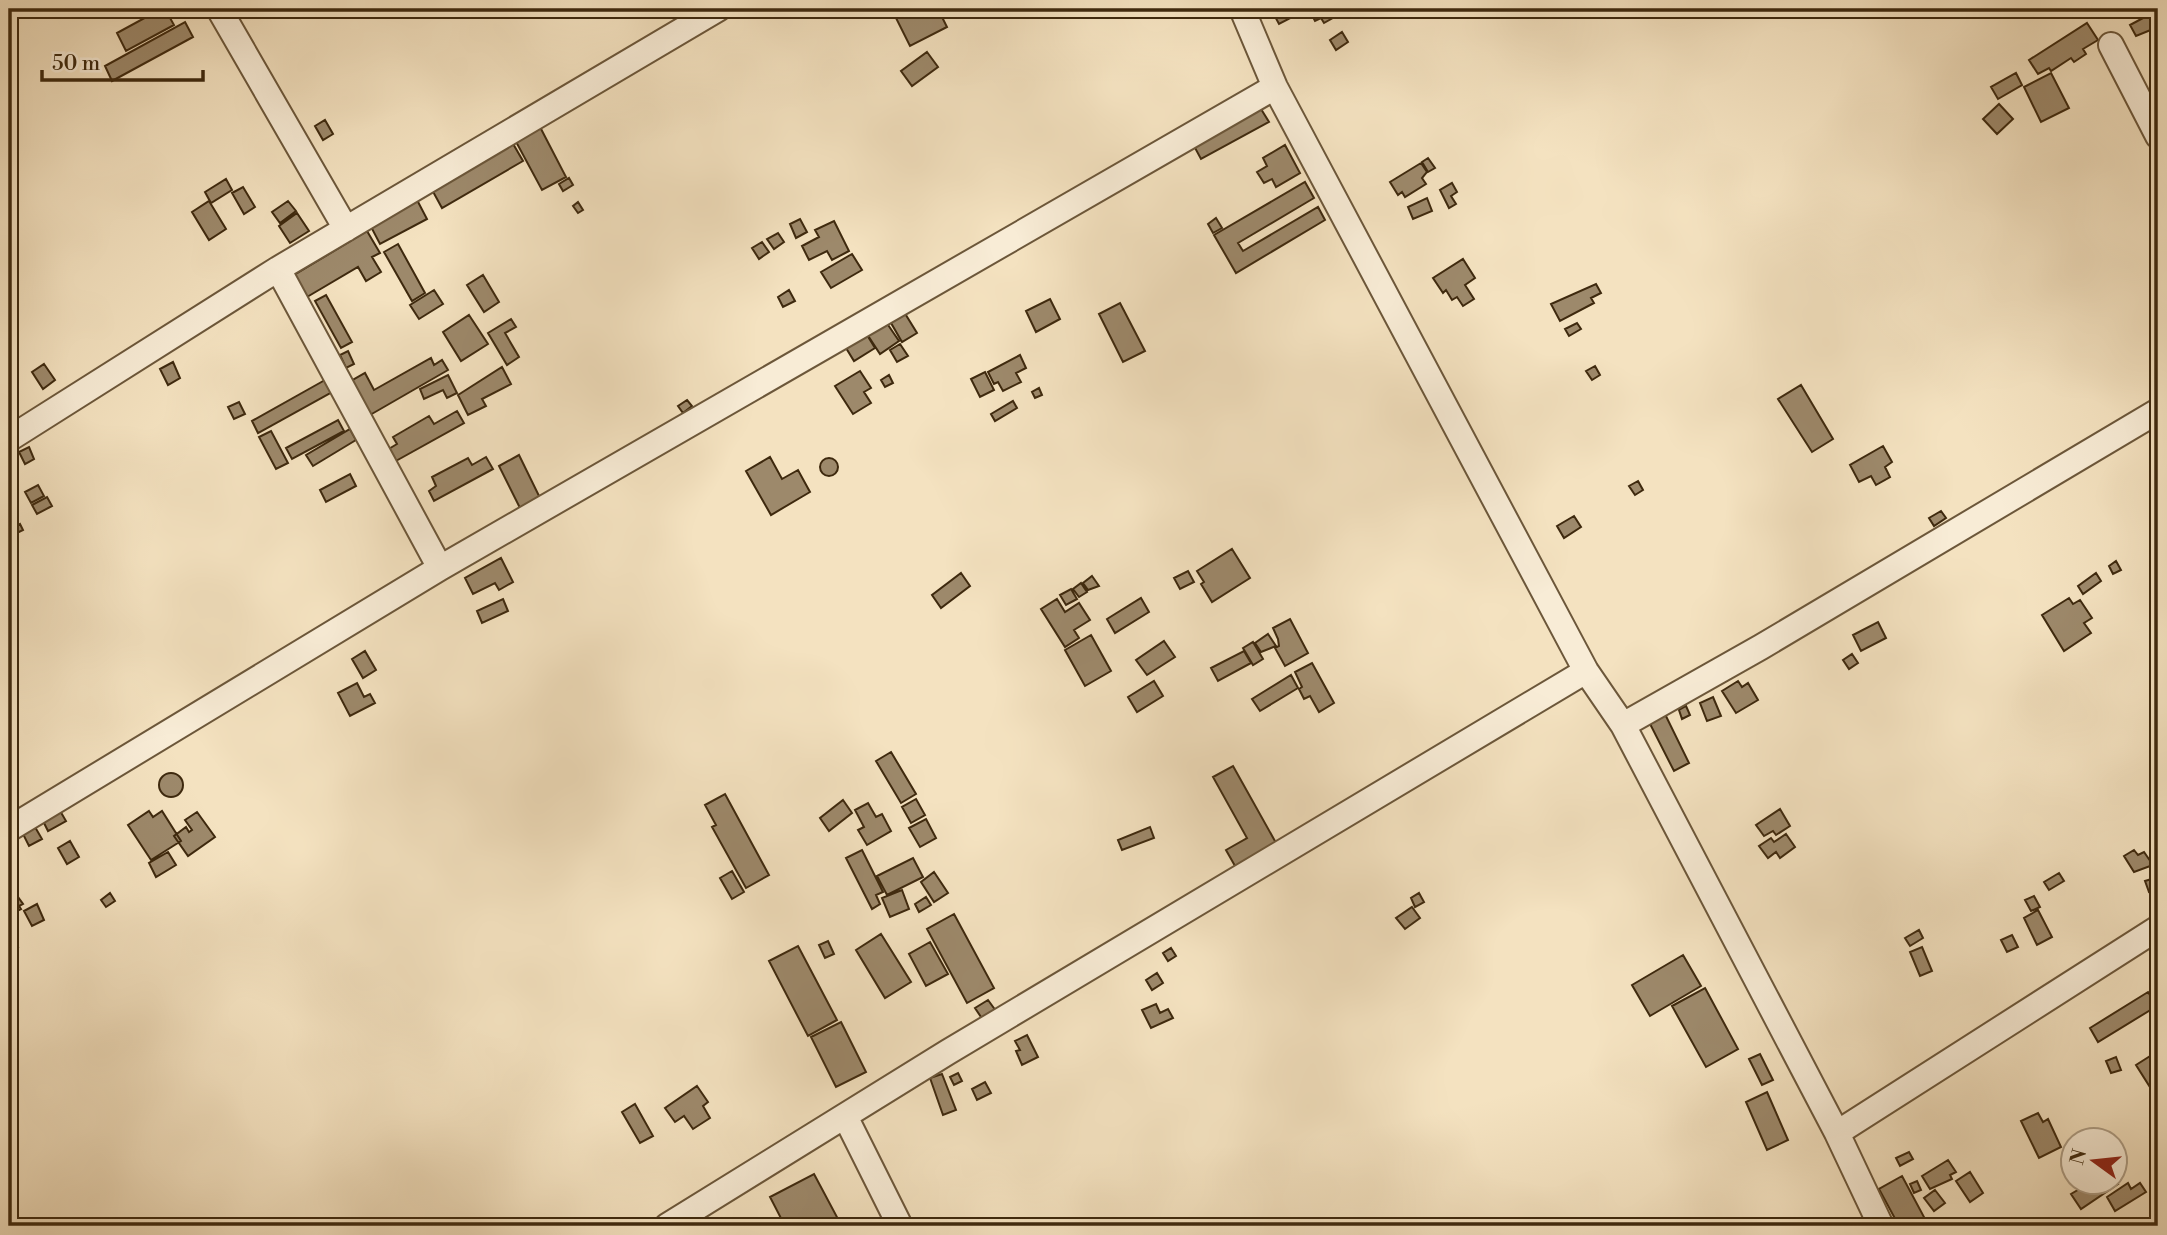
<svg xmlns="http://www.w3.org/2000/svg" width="2167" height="1235" font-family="'Libre Bodoni',serif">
  <rect width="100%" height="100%" fill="#f4e2c0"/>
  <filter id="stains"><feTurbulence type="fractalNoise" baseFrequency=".00286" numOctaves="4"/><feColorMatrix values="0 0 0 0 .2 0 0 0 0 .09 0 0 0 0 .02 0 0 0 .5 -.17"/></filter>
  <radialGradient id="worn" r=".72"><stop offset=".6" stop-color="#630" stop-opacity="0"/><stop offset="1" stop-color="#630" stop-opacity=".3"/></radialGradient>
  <path fill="#9d896b" stroke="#3e290e" stroke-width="2" d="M 161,9 L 165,9 L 174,25 L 126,51 L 117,33 Z
    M 914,9 L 938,9 L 947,27 L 910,46 L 896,18 Z
    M 1271,9 L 1301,9 L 1302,12 L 1279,24 Z
    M 1309,9 L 1336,9 L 1338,15 L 1324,23 L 1321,18 L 1315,21 Z
    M 2158,10 L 2158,27 L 2136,36 L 2130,25 Z
    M 185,22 L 193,37 L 112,81 L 105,66 Z
    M 2087,23 L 2098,40 L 2083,49 L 2086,54 L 2074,62 L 2071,58 L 2051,71 L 2049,68 L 2038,74 L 2029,60 Z
    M 1342,32 L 1348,42 L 1336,50 L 1330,40 Z
    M 927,52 L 938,67 L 912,86 L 901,71 Z
    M 2016,73 L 2022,85 L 1998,99 L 1991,87 Z
    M 2051,73 L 2069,108 L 2041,122 L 2024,87 Z
    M 1999,104 L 2013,119 L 1997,134 L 1983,119 Z
    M 1261,109 L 1269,122 L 1201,159 L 1194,146 Z
    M 325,120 L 333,134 L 323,140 L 315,126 Z
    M 539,125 L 566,177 L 542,190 L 514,138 Z
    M 512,142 L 523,161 L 442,208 L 431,188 Z
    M 1285,145 L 1300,173 L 1276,187 L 1272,179 L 1264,183 L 1257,172 L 1267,166 L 1263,158 Z
    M 1428,158 L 1435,168 L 1428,172 L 1422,162 Z
    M 1421,163 L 1427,172 L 1422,178 L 1426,184 L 1405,197 L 1402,192 L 1398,195 L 1390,182 Z
    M 569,178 L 573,185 L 563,191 L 559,184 Z
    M 226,179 L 232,190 L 211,203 L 205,192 Z
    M 1305,182 L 1314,198 L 1238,243 L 1243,251 L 1318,207 L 1325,220 L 1236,273 L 1214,235 Z
    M 1452,183 L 1457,192 L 1451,196 L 1456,204 L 1449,208 L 1440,190 Z
    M 243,187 L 255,207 L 244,214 L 232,193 Z
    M 416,198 L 427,219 L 380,244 L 369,223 Z
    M 1427,198 L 1432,211 L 1413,219 L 1408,207 Z
    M 209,201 L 226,229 L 209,240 L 192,212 Z
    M 288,201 L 296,211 L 280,223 L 272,212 Z
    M 578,202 L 583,210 L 578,213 L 573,206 Z
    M 297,213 L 309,231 L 290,243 L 279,226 Z
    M 1216,218 L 1222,228 L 1213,233 L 1208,224 Z
    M 800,219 L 807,232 L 796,238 L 790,224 Z
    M 834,221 L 849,251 L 832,260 L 827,251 L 809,260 L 802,246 L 819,237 L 815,230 Z
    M 367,231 L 380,253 L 372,257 L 381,272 L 366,281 L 358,267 L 307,297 L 294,275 Z
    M 778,233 L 784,242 L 774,249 L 767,239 Z
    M 762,242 L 769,252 L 759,259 L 752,248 Z
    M 398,244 L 425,293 L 412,301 L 384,252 Z
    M 852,254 L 862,270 L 831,288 L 821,272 Z
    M 1463,259 L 1475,278 L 1465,285 L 1474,299 L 1463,306 L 1457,297 L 1452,300 L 1446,290 L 1443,293 L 1433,278 Z
    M 483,275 L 499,302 L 484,312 L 467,285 Z
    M 1596,284 L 1601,293 L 1591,298 L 1594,303 L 1560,321 L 1551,304 Z
    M 434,290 L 443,304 L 419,319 L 410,305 Z
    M 789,290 L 795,301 L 783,307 L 778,297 Z
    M 326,295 L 352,342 L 341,348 L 315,301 Z
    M 1050,299 L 1060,319 L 1036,332 L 1026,311 Z
    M 1120,303 L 1145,351 L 1123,362 L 1099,314 Z
    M 901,307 L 917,333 L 902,342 L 887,316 Z
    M 469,315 L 488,344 L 461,361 L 443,332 Z
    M 511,319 L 516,327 L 505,333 L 519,357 L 507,365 L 488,333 Z
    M 884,319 L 899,341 L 880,354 L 865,331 Z
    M 1577,323 L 1581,329 L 1569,336 L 1565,329 Z
    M 864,330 L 875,348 L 854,361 L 843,343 Z
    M 900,344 L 908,356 L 897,362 L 890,350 Z
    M 348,351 L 354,364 L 346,368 L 340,355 Z
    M 1020,355 L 1026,368 L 1016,373 L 1021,382 L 1003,391 L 998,382 L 994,384 L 988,372 Z
    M 431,358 L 434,365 L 442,360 L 448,370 L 370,415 L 351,381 L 365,373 L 374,390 Z
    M 173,362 L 180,378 L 168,385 L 160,369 Z
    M 44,364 L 55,380 L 43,389 L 32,372 Z
    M 1595,366 L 1600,375 L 1592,380 L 1586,371 Z
    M 502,367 L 511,384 L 482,399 L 486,406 L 468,415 L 458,395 Z
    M 860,371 L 871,388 L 864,392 L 871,403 L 853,414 L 835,386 Z
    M 985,372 L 994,390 L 980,397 L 971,379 Z
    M 448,375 L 457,393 L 447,398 L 443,390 L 424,399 L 420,389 Z
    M 889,375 L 893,383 L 885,387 L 881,380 Z
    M 325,380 L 332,392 L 258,433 L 252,421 Z
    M 1801,385 L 1833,439 L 1812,452 L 1778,399 Z
    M 1039,388 L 1042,395 L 1035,398 L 1032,392 Z
    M 687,400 L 692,406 L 683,413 L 678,406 Z
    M 1013,401 L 1017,408 L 995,421 L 991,414 Z
    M 239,402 L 245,414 L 234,419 L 228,407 Z
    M 457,411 L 464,423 L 394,462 L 387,450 L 397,444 L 393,437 L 429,416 L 434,424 Z
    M 338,420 L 344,431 L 292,459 L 286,448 Z
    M 350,429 L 356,440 L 313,466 L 306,455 Z
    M 271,431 L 288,463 L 276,469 L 259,437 Z
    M 1883,446 L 1892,462 L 1885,467 L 1890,477 L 1876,485 L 1871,476 L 1859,482 L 1850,465 Z
    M 29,447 L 34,459 L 25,464 L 19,452 Z
    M 519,455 L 542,502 L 522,512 L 499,466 Z
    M 486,457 L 493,469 L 434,501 L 429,491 L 436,486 L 432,477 L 468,458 L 472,465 Z
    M 770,457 L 782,479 L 798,470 L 810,492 L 771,515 L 746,471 Z
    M820 467a9 9 0 1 1 18 0a9 9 0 1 1-18 0Z
    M 350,474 L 356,486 L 326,502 L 320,490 Z
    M 1638,481 L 1643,490 L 1635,495 L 1629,486 Z
    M 38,485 L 44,496 L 31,503 L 25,492 Z
    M 47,497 L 52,506 L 37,514 L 32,505 Z
    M 1941,511 L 1946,518 L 1934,526 L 1929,518 Z
    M 1574,516 L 1581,527 L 1564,538 L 1557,526 Z
    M 20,524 L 23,530 L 15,534 L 12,529 Z
    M 1232,549 L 1250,578 L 1212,602 L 1201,584 L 1204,582 L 1197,571 Z
    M 501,558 L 513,582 L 499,590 L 495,583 L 473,594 L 465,578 Z
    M 2116,561 L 2121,570 L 2113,574 L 2109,566 Z
    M 1188,571 L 1194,582 L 1180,589 L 1174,578 Z
    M 961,573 L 970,586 L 941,608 L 932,595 Z
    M 2096,573 L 2101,581 L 2083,594 L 2078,586 Z
    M 1092,576 L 1099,586 L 1088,590 L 1083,583 Z
    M 1081,583 L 1087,592 L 1079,597 L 1073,589 Z
    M 1071,589 L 1077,599 L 1066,605 L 1060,595 Z
    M 1141,598 L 1149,612 L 1115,633 L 1107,619 Z
    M 2069,598 L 2073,604 L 2080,600 L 2092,618 L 2084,623 L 2091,633 L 2064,651 L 2042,615 Z
    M 503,599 L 508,611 L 482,623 L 477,611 Z
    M 1057,599 L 1065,612 L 1079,603 L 1090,620 L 1074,630 L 1079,638 L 1065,647 L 1041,609 Z
    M 1290,619 L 1308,653 L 1285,666 L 1275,648 L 1279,646 L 1278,639 L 1273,628 Z
    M 1878,622 L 1886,638 L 1861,651 L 1853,635 Z
    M 1268,634 L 1276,646 L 1261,652 L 1255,643 Z
    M 1091,635 L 1111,671 L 1085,686 L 1065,650 Z
    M 1164,641 L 1175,657 L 1147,675 L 1136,660 Z
    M 1253,642 L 1263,659 L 1253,665 L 1243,648 Z
    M 365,651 L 376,670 L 363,678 L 352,659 Z
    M 1244,651 L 1251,663 L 1218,681 L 1211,668 Z
    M 1852,654 L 1858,663 L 1849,669 L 1843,660 Z
    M 1312,663 L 1334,703 L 1319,712 L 1310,696 L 1304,699 L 1299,689 L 1302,687 L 1295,672 Z
    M 1291,675 L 1298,688 L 1260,711 L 1252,699 Z
    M 1154,681 L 1163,696 L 1137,712 L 1128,697 Z
    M 1738,681 L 1742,687 L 1748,683 L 1758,700 L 1736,713 L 1722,691 Z
    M 357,683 L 364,697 L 370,694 L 375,703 L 350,716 L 338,693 Z
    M 1713,697 L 1721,716 L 1707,721 L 1700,703 Z
    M 1686,706 L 1690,715 L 1682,719 L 1679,710 Z
    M 1662,708 L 1689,763 L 1674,771 L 1646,716 Z
    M 891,752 L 916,794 L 901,803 L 876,761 Z
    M 1233,766 L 1280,850 L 1239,873 L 1226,850 L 1247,838 L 1213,777 Z
    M159 785a12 12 0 1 1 24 0a12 12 0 1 1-24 0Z
    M 725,794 L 769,875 L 746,888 L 712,827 L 716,825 L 705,805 Z
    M 916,799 L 925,815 L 911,823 L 902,807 Z
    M 843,800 L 852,813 L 829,831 L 820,818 Z
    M 868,803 L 876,817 L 882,814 L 891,831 L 867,845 L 858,830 L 864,827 L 855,810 Z
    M 59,809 L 66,821 L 48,831 L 42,819 Z
    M 1780,809 L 1790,826 L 1776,835 L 1773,831 L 1764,836 L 1756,825 Z
    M 149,811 L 153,817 L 162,811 L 181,841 L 151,860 L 128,825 Z
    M 197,812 L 215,837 L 188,856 L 174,836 L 186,827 L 189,832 L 192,830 L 185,820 Z
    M 926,819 L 936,838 L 920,847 L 909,828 Z
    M 35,827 L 42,839 L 29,846 L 23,834 Z
    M 1150,827 L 1154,838 L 1122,850 L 1118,840 Z
    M 1786,834 L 1795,847 L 1780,858 L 1776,852 L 1768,858 L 1759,846 L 1771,838 L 1774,842 Z
    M 70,841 L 79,857 L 67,864 L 58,848 Z
    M 862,850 L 883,892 L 876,895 L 880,904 L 872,909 L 846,858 Z
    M 2134,850 L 2138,855 L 2144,852 L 2153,865 L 2134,872 L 2124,856 Z
    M 168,852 L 176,865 L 156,877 L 149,863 Z
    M 913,858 L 923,877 L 887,895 L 877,876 Z
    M 732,871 L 744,892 L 732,899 L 720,878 Z
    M 934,872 L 948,893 L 934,902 L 921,882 Z
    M 2059,873 L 2064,881 L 2049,890 L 2044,882 Z
    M 2158,877 L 2158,889 L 2149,892 L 2145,881 Z
    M 13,890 L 23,904 L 19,906 L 21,909 L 13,913 L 9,892 Z
    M 902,890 L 909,909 L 890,917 L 882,898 Z
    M 110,893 L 115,901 L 106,907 L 101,900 Z
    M 1419,893 L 1424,902 L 1415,907 L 1411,898 Z
    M 2034,896 L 2040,907 L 2031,911 L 2025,900 Z
    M 926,897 L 931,905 L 919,912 L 915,904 Z
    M 37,904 L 44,920 L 32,926 L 24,911 Z
    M 1412,907 L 1420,918 L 1405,929 L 1396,918 Z
    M 2038,910 L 2052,937 L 2037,945 L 2024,918 Z
    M 954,914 L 994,988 L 967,1003 L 927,929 Z
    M 10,929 L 18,947 L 9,951 L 9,930 Z
    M 1919,930 L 1923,938 L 1910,946 L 1905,938 Z
    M 881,934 L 911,982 L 885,998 L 856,950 Z
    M 2012,935 L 2018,947 L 2007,952 L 2001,940 Z
    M 828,941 L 834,954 L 825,958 L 819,945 Z
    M 930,942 L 948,974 L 926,986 L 909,954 Z
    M 798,946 L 837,1020 L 808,1036 L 769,961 Z
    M 1922,947 L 1932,971 L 1920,976 L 1910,952 Z
    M 1171,948 L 1176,956 L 1168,961 L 1163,953 Z
    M 1683,955 L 1701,986 L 1650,1016 L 1632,985 Z
    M 1157,973 L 1163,983 L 1152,990 L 1146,980 Z
    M 1705,988 L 1738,1049 L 1706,1067 L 1672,1006 Z
    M 2148,992 L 2157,1006 L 2098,1042 L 2090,1028 Z
    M 988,1000 L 996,1011 L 983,1020 L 975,1008 Z
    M 1156,1004 L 1160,1013 L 1168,1009 L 1173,1018 L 1151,1028 L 1142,1010 Z
    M 841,1022 L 866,1072 L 836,1087 L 811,1037 Z
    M 1027,1035 L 1038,1057 L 1022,1065 L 1016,1051 L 1020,1050 L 1015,1041 Z
    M 2158,1051 L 2158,1093 L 2155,1095 L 2136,1065 Z
    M 1760,1054 L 1773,1080 L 1762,1085 L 1749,1059 Z
    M 2116,1057 L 2121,1070 L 2111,1073 L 2106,1061 Z
    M 958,1073 L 962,1081 L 954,1085 L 950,1077 Z
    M 942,1074 L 956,1110 L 943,1115 L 930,1078 Z
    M 985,1082 L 991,1093 L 977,1100 L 972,1089 Z
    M 697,1086 L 708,1102 L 703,1106 L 710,1118 L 693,1129 L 684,1116 L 675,1122 L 665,1108 Z
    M 1767,1092 L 1788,1140 L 1767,1150 L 1746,1102 Z
    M 635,1104 L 653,1136 L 640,1143 L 622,1112 Z
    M 2038,1113 L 2043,1122 L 2048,1119 L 2061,1147 L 2039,1158 L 2021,1121 Z
    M 1909,1152 L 1913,1159 L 1900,1166 L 1896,1158 Z
    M 1948,1160 L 1956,1172 L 1950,1175 L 1952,1179 L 1930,1189 L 1922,1176 Z
    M 1970,1172 L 1983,1193 L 1970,1202 L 1956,1181 Z
    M 814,1174 L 838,1219 L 823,1226 L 785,1226 L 770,1197 Z
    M 1902,1176 L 1924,1217 L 1908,1226 L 1899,1226 L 1879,1189 Z
    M 2114,1179 L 2118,1184 L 2081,1209 L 2071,1194 L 2081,1188 L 2079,1182 L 2114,1182 Z
    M 1917,1181 L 1921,1190 L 1914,1193 L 1910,1184 Z
    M 2128,1183 L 2131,1189 L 2140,1183 L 2146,1192 L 2115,1211 L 2107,1197 Z
    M 1935,1190 L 1945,1203 L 1934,1211 L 1924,1198 Z"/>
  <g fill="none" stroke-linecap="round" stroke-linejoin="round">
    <defs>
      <path id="minor" d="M 219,9 L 346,229
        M 1242,9 L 1275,87 L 1586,671 L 1623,725 L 1837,1133 L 1881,1226
        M 2111,45 L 2158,136
        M 278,269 L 440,568
        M 9,439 L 278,269 L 718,9
        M 1623,725 L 1761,647 L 2158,411
        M 9,829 L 440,568 L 1275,87
        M 845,1116 L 900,1226
        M 1837,1133 L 2158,928
        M 667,1226 L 948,1052 L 1586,671"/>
    </defs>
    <use href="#minor" stroke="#6c573a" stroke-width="28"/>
    <use href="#minor" stroke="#f8ecd6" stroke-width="24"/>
  </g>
  <rect width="2167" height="1235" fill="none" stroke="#f4e2c0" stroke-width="35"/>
  <rect x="10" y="10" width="2146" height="1214" fill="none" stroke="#3e290e" stroke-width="3.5"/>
  <rect x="18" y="18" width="2132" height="1200" fill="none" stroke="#3e290e" stroke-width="2"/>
  <g transform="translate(2094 1161) rotate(285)"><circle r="33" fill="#f8ecd6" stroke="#ae9e86" stroke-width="2"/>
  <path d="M0-5L12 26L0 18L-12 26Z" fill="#8f2418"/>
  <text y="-10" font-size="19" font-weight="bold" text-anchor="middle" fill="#3e290e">N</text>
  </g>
  <path d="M42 70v10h161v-10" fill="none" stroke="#3e290e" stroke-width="3.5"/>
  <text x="52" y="70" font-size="21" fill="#3e290e" stroke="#f8ecd6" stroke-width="5" paint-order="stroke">50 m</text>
  <rect width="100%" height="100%" filter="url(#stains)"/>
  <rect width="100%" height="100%" fill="url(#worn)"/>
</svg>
